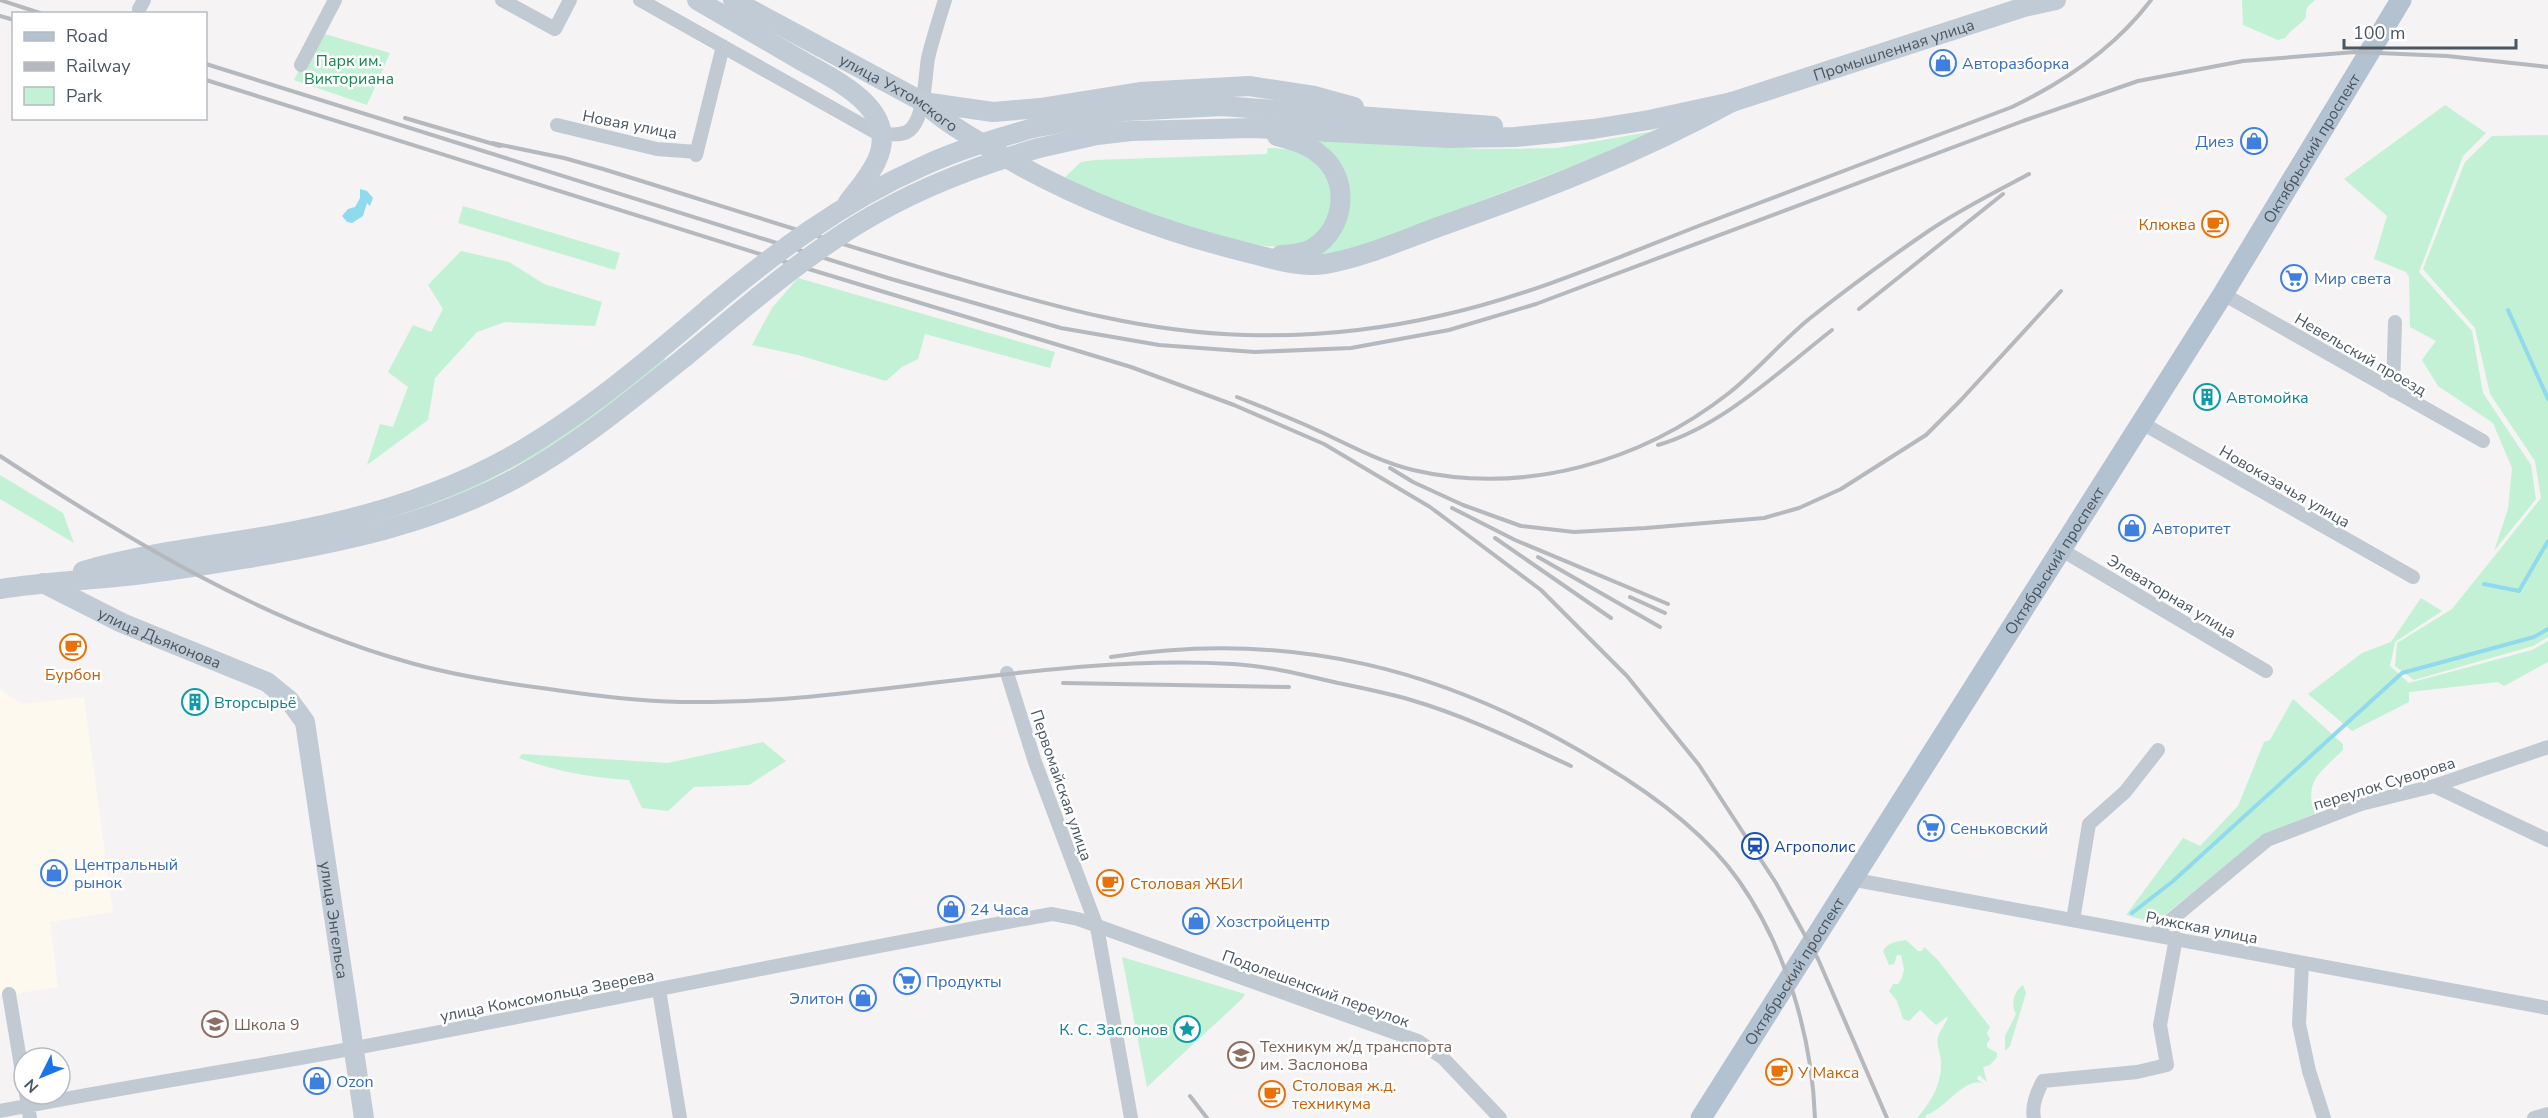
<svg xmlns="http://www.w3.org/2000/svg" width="2548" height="1118" font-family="'Nunito Sans',sans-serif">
  <rect width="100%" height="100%" fill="#f5f3f3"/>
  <path fill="#fdf9ef" d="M 0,689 L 22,704 L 84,697 L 113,912 L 50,922 L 58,987 L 0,996 Z"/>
  <path fill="#c3f1d5" d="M 2242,0 L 2315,0 C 2309,6 2305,7 2306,17 C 2299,27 2292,28 2285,38 L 2278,40 L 2243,25 Z
    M 318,32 L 390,53 L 367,105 L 294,80 Z
    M 2445,105 L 2486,133 L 2463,156 L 2419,272 L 2472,331 L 2483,393 L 2531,465 L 2536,499 L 2494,551 L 2508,509 L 2512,468 L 2493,423 L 2438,386 L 2422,360 L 2436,341 L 2410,327 L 2409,277 L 2406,272 L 2374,259 L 2387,216 L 2344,179 Z
    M 1672,128 L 1352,250 L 1312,259 L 1347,210 L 1310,138 L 1480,149 L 1557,148 Z
    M 2548,135 L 2548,637 L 2533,646 L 2414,680 L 2395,666 L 2397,643 L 2452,609 L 2541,498 L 2535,461 L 2490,394 L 2475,328 L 2423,269 L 2465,162 L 2492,136 Z
    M 1268,148 C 1308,150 1305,150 1332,180 L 1332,216 C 1325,223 1316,239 1307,243 C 1253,262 1119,203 1065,180 L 1065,177 L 1081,162 L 1095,160 L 1267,154 Z
    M 463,206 L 620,253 L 615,270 L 458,223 Z
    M 461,251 L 509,262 L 544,284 L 602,302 L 595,326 L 505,322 L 477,332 L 435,378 L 428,420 L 367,465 L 380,424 L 393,427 L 408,387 L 388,372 L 413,325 L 431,332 L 443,309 L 428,285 Z
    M 798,278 L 1055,352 L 1050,368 L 925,334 L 918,359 L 902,367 L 886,381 L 798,355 L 752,345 L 772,308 Z
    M 663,357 L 666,361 L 577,429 L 537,455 L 469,491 L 383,522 L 296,537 L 418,505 Z
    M 0,475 L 63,513 L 74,543 L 0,499 Z
    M 2421,598 L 2442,611 L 2395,642 L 2390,666 L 2409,683 L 2532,650 L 2548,641 L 2548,662 L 2504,686 L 2498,682 L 2409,692 L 2409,702 L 2352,731 L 2308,694 L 2362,653 L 2391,642 Z
    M 2293,699 L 2343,744 L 2343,750 C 2321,772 2303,781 2315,814 L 2263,835 L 2155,923 L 2126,915 L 2183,838 L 2200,846 L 2238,806 L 2264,742 L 2270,740 Z
    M 763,742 L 786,761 L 749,785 L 694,787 L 668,811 L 642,808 L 629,780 C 586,777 560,772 519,758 L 522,754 L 668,763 Z
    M 1906,940 L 1918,951 L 1922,951 L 1924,947 L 1937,959 L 1990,1027 L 1987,1033 L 1990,1039 L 1987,1043 L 1987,1047 L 1997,1053 L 1997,1057 L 1990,1065 L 1983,1067 L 1987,1082 L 1979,1075 L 1977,1079 L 1984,1084 C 1965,1075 1945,1110 1926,1115 L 1925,1118 L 1917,1118 C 1930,1103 1941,1086 1941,1065 C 1942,1056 1936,1046 1938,1037 C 1940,1030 1946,1024 1948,1016 L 1936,1025 L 1920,1010 L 1909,1021 L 1903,1019 L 1897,1001 L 1889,991 L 1893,984 L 1898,984 L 1902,978 L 1904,969 L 1901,955 L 1897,955 L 1894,964 L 1889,965 L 1883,951 C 1888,942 1896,942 1906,940 Z
    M 1122,957 L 1245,994 L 1243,998 L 1147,1087 Z
    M 2023,985 L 2026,993 L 2010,1046 L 2005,1051 L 2005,1036 L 2016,1014 C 2011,1005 2013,992 2023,985 Z"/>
  <path fill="#90daee" d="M 360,189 L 367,191 L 373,198 L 370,206 L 367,203 L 363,216 L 352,223 L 347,222 L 342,216 L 348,209 L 355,207 L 360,198 Z"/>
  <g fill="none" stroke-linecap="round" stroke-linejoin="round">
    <path stroke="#90daee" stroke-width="4" d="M 2508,310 L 2548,399
      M 2484,584 L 2519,591 L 2548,541
      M 2132,913 L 2172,882 L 2402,673 L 2534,637 L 2548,629"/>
    <path stroke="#c1cad2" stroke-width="14" d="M 502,0 L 555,29 L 570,0
      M 640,0 L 875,132 C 884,134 898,136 907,132 C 925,122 925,76 928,58 C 933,38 939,19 945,0
      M 139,9 L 144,0
      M 301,65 L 335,0
      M 557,125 L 657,149 L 697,152
      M 696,155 L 723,46
      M 2223,294 L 2483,441
      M 2393,391 L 2395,322
      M 2140,422 L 2413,577
      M 2060,549 L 2266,671
      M 1007,673 L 1035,762 L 1097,927 L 1131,1118
      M 2434,786 L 2548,840
      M 1850,879 L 2548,1008
      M 2073,920 L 2089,824 L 2125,792 L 2158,750
      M 2154,934 L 2267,840 L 2361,804 L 2434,786 L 2548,747
      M 2302,964 L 2299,1024 L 2309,1071 L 2324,1118
      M 659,990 L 680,1118
      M 9,994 L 24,1084
      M 26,1094 L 30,1118
      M 0,1111 C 118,1088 237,1070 355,1048 C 588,1005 819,955 1052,914 L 1078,919 L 1418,1041 L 1443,1058 L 1500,1118
      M 2034,1118 C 2031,1106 2037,1092 2043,1081 L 2137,1072 L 2167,1065 L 2160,1025 L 2176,938
      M 2534,1118 L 2548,1114"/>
    <g stroke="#c1cbd6" stroke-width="20">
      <path d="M 697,0 L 802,61"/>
      <path id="s1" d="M 733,0 L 923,102 C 942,120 963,132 986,146 C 1066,195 1153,229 1245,252 C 1271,258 1297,268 1325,264 C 1362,258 1405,239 1441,226 C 1541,191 1639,153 1732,102"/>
      <path d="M 923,102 L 993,112 L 1040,108 L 1140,92 L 1249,86 L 1314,96 L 1354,107"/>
      <path d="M 1033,128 L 1127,111 L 1222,106 L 1493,126"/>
      <path d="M 1277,136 C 1292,140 1307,144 1319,154 C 1351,178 1346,228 1313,248 C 1304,254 1292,254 1281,255"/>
      <path id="s2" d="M 1039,148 L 1097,135 L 1131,131 L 1252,128 L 1449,138 L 1515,137 L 1593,129 L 1649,120 L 1732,102 L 2024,7 L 2056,0"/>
      <path d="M 83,571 C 152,551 223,545 294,531 C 367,517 443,494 508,458 C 581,417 646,362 709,308"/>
      <path id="s3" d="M 43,583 L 122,623 L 267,682 L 289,700 L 305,722 L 364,1118"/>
      <path d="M 0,589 C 45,582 90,580 135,575 C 171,571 207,565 243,559 C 338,543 435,524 520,476 C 580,443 632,399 685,357"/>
    </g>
    <path stroke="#b3c2d1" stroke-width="21" id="s4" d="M 1701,1118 L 2223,294 L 2401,0"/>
    <path stroke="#b5b8bd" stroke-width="4" d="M 0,0 L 43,14
      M 0,16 L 14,20
      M 206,64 L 888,278 L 1061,328 L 1159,345 L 1255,352 L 1351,348 L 1449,330 L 1536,304 L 2023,121 L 2138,81 L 2243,61 L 2355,52 L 2447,56 L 2548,67
      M 206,80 L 779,260 L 1131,367 L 1234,405 L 1324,444 L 1430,507 L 1541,590 L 1627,676 L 1699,765 L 1776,883 L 1802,930 L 1818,959 L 1887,1118
      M 405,118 L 500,146
      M 492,143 L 564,158 L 603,169 C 719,205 833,242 949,276 C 1050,305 1139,332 1245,335 C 1311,337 1379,330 1443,315 C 1529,296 1619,257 1701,225 C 1805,186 1908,146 2012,107 C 2066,81 2115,48 2151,0
      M 1859,309 L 2003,194
      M 1237,397 C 1265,408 1294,419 1321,432 C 1351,446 1380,462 1413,470 C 1524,496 1641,462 1729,393 C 1757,371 1781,342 1809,319 C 1848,288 1889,258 1930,230 C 1961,209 1995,192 2029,174
      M 1658,445 C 1721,427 1781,370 1832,330
      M 0,456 C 126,538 258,619 404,661 C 448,674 496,682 542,688 C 588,695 634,701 681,702 C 866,705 1047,653 1233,664 C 1268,666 1304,675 1338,683 C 1362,688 1387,693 1411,700 C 1466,716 1519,742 1571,766
      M 1390,468 L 1413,482 L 1463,505 L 1521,526 L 1574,532 L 1646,528 L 1764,518 L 1799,508 L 1841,489 L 1926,435 L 1961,400 L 2061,291
      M 1452,508 L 1515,540 L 1668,604
      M 1495,538 L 1611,618
      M 1538,557 L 1660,627
      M 1630,597 L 1665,613
      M 1111,657 C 1292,629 1447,669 1602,764 C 1652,794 1705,832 1739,881 C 1786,948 1812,1036 1815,1118
      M 1063,683 L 1289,687
      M 1190,1096 L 1207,1118"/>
    <path stroke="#c1cbd6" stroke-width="20" d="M 802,61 C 837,81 900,109 877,160 C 870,176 858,189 848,202
      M 709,308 C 774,253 843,202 921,167 C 957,150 995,139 1033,128
      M 685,357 C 740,312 794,264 855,226 C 911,191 975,166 1039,148"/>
  </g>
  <defs>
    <symbol id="shop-ring" viewBox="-11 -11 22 22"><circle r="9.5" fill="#fff" stroke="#3f7fe0" stroke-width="1.5"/><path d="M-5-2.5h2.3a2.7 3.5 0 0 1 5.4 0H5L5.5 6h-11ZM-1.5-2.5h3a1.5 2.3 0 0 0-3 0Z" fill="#3f7fe0"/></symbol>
    <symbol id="cafe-ring" viewBox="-11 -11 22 22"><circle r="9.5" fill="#fff" stroke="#e8710a" stroke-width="1.5"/><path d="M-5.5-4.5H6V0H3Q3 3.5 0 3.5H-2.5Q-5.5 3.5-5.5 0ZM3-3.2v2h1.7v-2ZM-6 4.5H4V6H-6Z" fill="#e8710a"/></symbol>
    <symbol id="supermarket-ring" viewBox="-11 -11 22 22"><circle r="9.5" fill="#fff" stroke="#3f7fe0" stroke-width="1.5"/><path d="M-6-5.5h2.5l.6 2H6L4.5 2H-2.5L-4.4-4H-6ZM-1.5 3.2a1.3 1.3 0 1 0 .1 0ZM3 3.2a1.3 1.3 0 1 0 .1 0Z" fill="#3f7fe0"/></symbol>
    <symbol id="building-ring" viewBox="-11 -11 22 22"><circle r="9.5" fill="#fff" stroke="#0f9aa8" stroke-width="1.5"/><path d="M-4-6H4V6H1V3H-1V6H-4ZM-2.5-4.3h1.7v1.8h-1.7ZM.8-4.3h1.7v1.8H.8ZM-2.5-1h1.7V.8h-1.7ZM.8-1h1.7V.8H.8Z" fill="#0f9aa8"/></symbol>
    <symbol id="station-ring" viewBox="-11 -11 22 22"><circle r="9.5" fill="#fff" stroke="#1a4fb4" stroke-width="1.5"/><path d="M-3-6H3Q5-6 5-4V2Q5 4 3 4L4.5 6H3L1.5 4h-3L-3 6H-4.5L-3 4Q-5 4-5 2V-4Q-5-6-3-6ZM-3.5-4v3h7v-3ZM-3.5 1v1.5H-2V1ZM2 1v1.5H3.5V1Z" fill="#1a4fb4"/></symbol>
    <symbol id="school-ring" viewBox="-11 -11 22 22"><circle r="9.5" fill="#fff" stroke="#8d6e63" stroke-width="1.5"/><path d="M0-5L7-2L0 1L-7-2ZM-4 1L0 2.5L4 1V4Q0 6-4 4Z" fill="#8d6e63"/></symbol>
    <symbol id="sight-ring" viewBox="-11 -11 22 22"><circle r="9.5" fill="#fff" stroke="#0f9aa8" stroke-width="1.5"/><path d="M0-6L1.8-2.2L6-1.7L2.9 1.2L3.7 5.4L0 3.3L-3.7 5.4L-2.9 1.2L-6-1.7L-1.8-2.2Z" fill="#0f9aa8"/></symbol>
    <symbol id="university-ring" viewBox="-11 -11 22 22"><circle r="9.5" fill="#fff" stroke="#8d6e63" stroke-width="1.5"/><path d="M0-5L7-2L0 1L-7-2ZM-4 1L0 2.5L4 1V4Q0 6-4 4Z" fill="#8d6e63"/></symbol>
  </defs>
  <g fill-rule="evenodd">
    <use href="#shop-ring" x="1928" y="48" width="30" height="30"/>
    <use href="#shop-ring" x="2239" y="126" width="30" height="30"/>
    <use href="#cafe-ring" x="2200" y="209" width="30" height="30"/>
    <use href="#supermarket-ring" x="2279" y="263" width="30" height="30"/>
    <use href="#building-ring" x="2192" y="382" width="30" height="30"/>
    <use href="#shop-ring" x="2117" y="513" width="30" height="30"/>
    <use href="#cafe-ring" x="58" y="632" width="30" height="30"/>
    <use href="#building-ring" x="180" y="687" width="30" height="30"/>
    <use href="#supermarket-ring" x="1916" y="813" width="30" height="30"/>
    <use href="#station-ring" x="1740" y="831" width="30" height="30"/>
    <use href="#shop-ring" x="39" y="858" width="30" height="30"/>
    <use href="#cafe-ring" x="1095" y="868" width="30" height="30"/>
    <use href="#shop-ring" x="936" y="894" width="30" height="30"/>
    <use href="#shop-ring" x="1181" y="906" width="30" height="30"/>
    <use href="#supermarket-ring" x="892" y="966" width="30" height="30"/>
    <use href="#shop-ring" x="848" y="983" width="30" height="30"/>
    <use href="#school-ring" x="200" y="1009" width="30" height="30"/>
    <use href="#sight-ring" x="1172" y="1014" width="30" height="30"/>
    <use href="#university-ring" x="1226" y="1040" width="30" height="30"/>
    <use href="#cafe-ring" x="1764" y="1057" width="30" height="30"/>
    <use href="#shop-ring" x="302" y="1066" width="30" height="30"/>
    <use href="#cafe-ring" x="1257" y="1079" width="30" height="30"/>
  </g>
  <g text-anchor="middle" stroke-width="5" stroke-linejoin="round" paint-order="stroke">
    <g font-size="16" fill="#4a5661" stroke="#fff">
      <text dy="6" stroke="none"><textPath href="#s2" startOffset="868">Промышленная улица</textPath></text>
      <text dy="6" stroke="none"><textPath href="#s1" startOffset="190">улица Ухтомского</textPath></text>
      <text transform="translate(630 124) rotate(11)" y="6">Новая улица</text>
      <text dy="6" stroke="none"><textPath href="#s4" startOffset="1146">Октябрьский проспект</textPath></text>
      <text transform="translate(2361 354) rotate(30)" y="6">Невельский проезд</text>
      <text transform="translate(2285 486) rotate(30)" y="6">Новоказачья улица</text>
      <text dy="6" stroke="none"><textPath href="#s4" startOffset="660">Октябрьский проспект</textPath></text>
      <text transform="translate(2172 596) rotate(31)" y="6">Элеваторная улица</text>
      <text dy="6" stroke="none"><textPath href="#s3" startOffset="129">улица Дьяконова</textPath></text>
      <text transform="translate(2384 783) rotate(-17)" y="6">переулок Суворова</text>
      <text transform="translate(1062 785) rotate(71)" y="6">Первомайская улица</text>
      <text dy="6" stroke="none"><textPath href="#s3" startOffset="501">улица Энгельса</textPath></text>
      <text transform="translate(2202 927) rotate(11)" y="6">Рижская улица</text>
      <text dy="6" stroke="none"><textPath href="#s4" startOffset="174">Октябрьский проспект</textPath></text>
      <text transform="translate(1316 988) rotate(20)" y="6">Подолешенский переулок</text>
      <text transform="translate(547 995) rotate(-11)" y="6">улица Комсомольца Зверева</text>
    </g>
    <g font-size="16" fill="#17864f" stroke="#fff">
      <text x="349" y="66">Парк им.<tspan x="349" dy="18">Викториана</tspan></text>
    </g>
    <g font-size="16" fill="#366cbe" stroke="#fff" text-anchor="start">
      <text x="1962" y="69">Авторазборка</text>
      <text x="2234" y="147" text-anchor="end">Диез</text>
      <text x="2314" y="284">Мир света</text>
      <text x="2152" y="534">Авторитет</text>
      <text x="1950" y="834">Сеньковский</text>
      <text x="74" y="870">Центральный<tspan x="74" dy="18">рынок</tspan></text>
      <text x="970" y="915">24 Часа</text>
      <text x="1216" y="927">Хозстройцентр</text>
      <text x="926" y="987">Продукты</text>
      <text x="844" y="1004" text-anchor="end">Элитон</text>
      <text x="336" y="1087">Ozon</text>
    </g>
    <g font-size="16" fill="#c56008" stroke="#fff" text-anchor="start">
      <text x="2196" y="230" text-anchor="end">Клюква</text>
      <text x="73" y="680" text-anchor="middle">Бурбон</text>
      <text x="1130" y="889">Столовая ЖБИ</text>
      <text x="1798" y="1078">У Макса</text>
      <text x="1292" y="1091">Столовая ж.д.<tspan x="1292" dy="18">техникума</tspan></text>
    </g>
    <g font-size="16" fill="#0d838f" stroke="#fff" text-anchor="start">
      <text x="2226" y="403">Автомойка</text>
      <text x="214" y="708">Вторсырьё</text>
      <text x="1168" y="1035" text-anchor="end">К. С. Заслонов</text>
    </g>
    <g font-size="16" fill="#164399" stroke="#fff" text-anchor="start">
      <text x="1774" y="852">Агрополис</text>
    </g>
    <g font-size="16" fill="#785e54" stroke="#fff" text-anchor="start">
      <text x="234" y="1030">Школа 9</text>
      <text x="1260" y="1052">Техникум ж/д транспорта<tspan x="1260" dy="18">им. Заслонова</tspan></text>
    </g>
  </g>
  <rect x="12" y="12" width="195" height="108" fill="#ffffff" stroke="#b7bbc0" stroke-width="1.5"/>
  <rect x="24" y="32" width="30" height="9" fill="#b3c2d1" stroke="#b7bbc0" stroke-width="1.5"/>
  <text x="66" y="42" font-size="18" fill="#4a5661">Road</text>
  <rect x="24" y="62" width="30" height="9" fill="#b5b8bd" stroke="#b7bbc0" stroke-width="1.5"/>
  <text x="66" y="72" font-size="18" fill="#4a5661">Railway</text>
  <rect x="24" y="87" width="30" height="18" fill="#c3f1d5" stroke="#b7bbc0" stroke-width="1.5"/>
  <text x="66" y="102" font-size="18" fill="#4a5661">Park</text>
  <g transform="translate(42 1076) rotate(227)"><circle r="28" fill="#ffffff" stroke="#b7bbc0" stroke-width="1.5"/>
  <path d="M0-4.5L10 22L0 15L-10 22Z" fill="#1a73e8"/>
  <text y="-9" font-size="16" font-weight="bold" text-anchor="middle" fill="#4a5661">N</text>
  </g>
  <path d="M2344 39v9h172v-9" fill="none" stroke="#4a5661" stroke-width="3"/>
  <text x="2353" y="39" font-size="18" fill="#4a5661" stroke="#ffffff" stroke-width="4.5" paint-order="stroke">100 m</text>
</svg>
